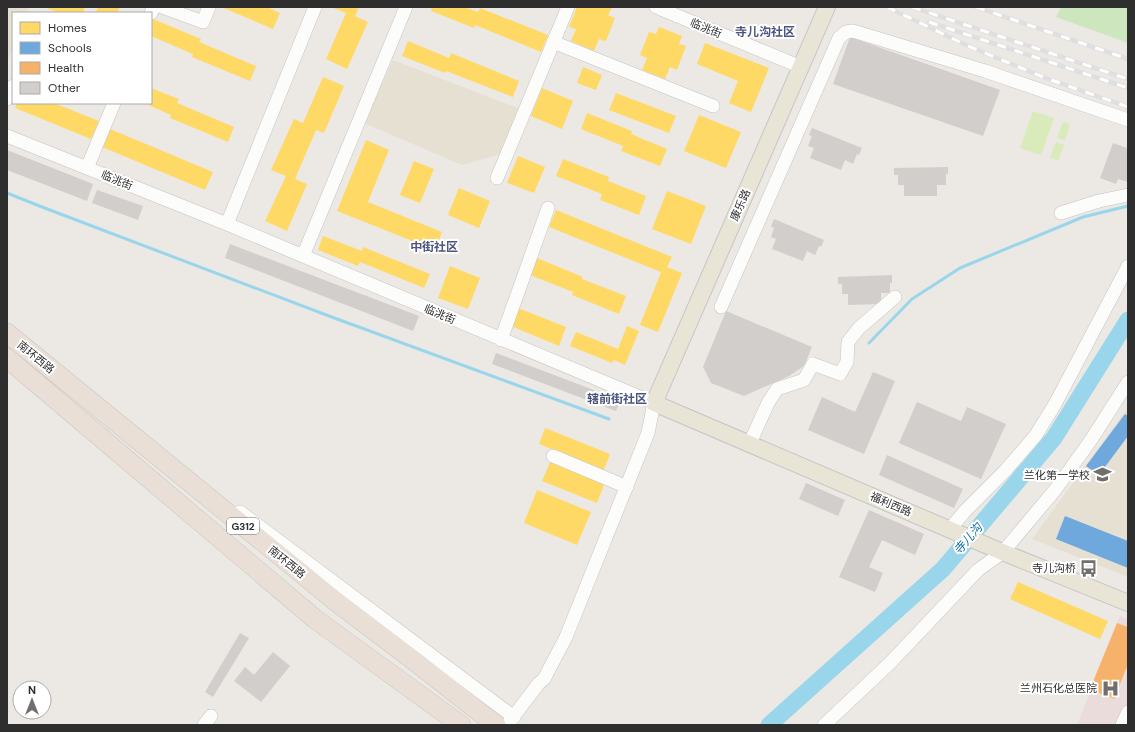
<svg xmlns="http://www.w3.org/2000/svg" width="1135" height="732" font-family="'DM Sans','Noto Sans SC',sans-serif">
  <rect width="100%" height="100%" fill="#ece8e4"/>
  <path fill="#e6e0d3" d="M 7,7 L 29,7 L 26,13 L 13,13 L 13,47 L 7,62 Z
    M 393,60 L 520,109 L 501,154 L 462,165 L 364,123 Z
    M 1126,410 L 1128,412 L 1128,577 L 1032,539 Z"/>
  <path fill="#e9dcdb" d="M 1120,616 L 1128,620 L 1128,725 L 1077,725 Z"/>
  <path fill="#cee6be" d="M 1061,7 L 1128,7 L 1128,43 L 1056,17 Z"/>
  <path fill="#d9eabb" d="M 1033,111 L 1054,118 L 1041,155 L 1020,148 Z
    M 1063,122 L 1070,124 L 1065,140 L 1057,138 Z
    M 1056,142 L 1064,145 L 1058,160 L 1050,158 Z"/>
  <path fill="#ffd966" d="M 44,7 L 85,7 L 83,13 L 59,13 Z
    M 98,7 L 120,7 L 117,13 L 96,13 Z
    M 221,7 L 267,7 L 280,13 L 273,29 Z
    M 331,7 L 359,7 L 355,16 L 368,22 L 347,69 L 326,59 L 346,13 Z
    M 432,7 L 464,7 L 478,12 L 480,8 L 548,35 L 541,52 L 475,25 L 474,28 L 431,11 Z
    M 577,7 L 612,8 L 608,15 L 615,18 L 606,41 L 599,39 L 594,51 L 571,41 L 576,29 L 569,27 Z
    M 153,19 L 201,39 L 199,42 L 256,66 L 250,81 L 192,57 L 193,54 L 151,36 L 151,24 Z
    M 659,27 L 682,36 L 679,44 L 686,46 L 677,70 L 670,67 L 665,79 L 642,70 L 647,58 L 640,55 L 649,32 L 656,34 Z
    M 408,41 L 449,58 L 451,53 L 519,81 L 513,97 L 446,71 L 445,73 L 402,56 Z
    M 705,43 L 769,68 L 751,112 L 729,103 L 738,81 L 697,64 Z
    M 583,67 L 602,75 L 596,90 L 577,83 Z
    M 323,77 L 344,86 L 324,133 L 316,130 L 295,179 L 307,184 L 287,231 L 265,221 L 286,176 L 271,170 L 294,119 L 303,123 Z
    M 151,88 L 179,99 L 177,103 L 234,127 L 228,142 L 170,118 L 171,115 L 144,103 L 151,103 Z
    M 542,88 L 573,101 L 562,129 L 531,116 Z
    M 616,93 L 676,116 L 669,133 L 609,110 Z
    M 17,103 L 54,103 L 99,121 L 91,139 L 15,108 Z
    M 587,113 L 632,131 L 631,134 L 667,149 L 660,166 L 621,151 L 623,146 L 581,129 Z
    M 699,115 L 741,132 L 726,168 L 684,151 Z
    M 110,129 L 213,172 L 205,190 L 102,147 Z
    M 366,140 L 389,150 L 368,202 L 442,232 L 435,250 L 337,211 Z
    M 518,156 L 545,167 L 534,193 L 507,183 Z
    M 563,159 L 609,177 L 608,181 L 646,196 L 639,215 L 600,200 L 602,194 L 556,176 Z
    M 414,161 L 434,169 L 420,203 L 400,195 Z
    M 459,188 L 490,201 L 479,228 L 448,215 Z
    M 667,191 L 706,206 L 691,244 L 652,229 Z
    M 556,210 L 672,257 L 667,267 L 682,273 L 658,332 L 640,325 L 661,272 L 549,227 Z
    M 323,236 L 362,251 L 363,247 L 430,274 L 424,288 L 360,262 L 358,266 L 318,250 Z
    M 537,258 L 583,277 L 582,279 L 626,296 L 619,314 L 572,295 L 573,292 L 530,275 Z
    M 450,266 L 480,278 L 468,309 L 438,298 Z
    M 518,308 L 566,327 L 559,346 L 511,326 Z
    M 627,326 L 639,331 L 625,365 L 614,360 L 612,363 L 570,346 L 576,332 L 618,349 Z
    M 545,428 L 610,454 L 604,470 L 539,444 Z
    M 551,460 L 605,482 L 597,503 L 542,481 Z
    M 537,490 L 591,512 L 577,545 L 524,523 Z
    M 1018,582 L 1108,621 L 1100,639 L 1010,599 Z"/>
  <path fill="#6fa8dc" d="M 1125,414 L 1128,416 L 1128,436 L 1099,475 L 1086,466 Z
    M 1065,516 L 1128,541 L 1128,568 L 1056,539 Z"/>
  <path fill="#f6b26b" d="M 1117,623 L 1128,627 L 1128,664 L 1114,699 L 1090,689 Z"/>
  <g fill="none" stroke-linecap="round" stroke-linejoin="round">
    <path stroke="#99d6ec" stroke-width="3" d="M 7,193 L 42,207 L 329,316 L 609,419
      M 869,343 L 912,299 L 960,268 L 1083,217 L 1128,206"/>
    <path stroke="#99d6ec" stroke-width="17" d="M 769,725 L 943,569 L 1054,438 L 1128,320"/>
  </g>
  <path fill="#d1cecb" d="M 850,37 L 1000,90 L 983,136 L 833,84 Z
    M 812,128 L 862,148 L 859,155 L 857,154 L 853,164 L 845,160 L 841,170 L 810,158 L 814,148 L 808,146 L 812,136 L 809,135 Z
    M 1113,143 L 1127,148 L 1128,145 L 1128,182 L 1118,179 L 1116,184 L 1100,178 Z
    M 7,150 L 93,184 L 87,201 L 7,170 Z
    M 948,167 L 948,174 L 946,174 L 946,185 L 937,185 L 937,196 L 904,196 L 904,185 L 898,185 L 898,175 L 894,175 L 894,168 Z
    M 97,190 L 143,206 L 138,220 L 92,203 Z
    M 774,219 L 824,240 L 821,247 L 819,246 L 815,255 L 807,251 L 803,261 L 772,249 L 776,239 L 771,237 L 774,228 L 771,226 Z
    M 230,244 L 419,316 L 413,331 L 225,258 Z
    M 892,275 L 892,283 L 890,283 L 890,293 L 881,293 L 881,304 L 848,305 L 848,294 L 842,294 L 842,284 L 838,284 L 838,277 Z
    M 726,311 L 812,347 L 804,366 L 789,376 L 744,396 L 711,383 L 703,367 Z
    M 496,353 L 620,400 L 616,411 L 492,364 Z
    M 873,372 L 895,381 L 864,454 L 808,430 L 822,397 L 855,412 Z
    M 917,402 L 961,421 L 967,407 L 1006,424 L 981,479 L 899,443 Z
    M 887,455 L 963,489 L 954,508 L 879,475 Z
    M 806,483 L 845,500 L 838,516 L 799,499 Z
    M 869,510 L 924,534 L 915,555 L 882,540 L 869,567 L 883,573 L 875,592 L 839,577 Z
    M 240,633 L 249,638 L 213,697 L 205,692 Z
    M 273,652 L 290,666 L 261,702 L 234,681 L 245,667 L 254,675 Z"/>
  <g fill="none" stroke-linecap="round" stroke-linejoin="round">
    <defs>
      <path id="minor" d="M 162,7 L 203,22 L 209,7
        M 656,7 L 801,67
        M 151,13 L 154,7
        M 553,42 L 713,106
        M 7,99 L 13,86
        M 7,136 L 227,224 L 654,403 L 648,433 L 566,637 L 544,679 L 539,683 L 507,725
        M 87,168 L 114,103
        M 497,178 L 568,7
        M 1061,213 L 1099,201 L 1128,195
        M 227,224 L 315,7
        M 303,256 L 406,7
        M 721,307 L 839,38 L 846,32 L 853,31 L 985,71 L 1128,120
        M 501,340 L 548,208
        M 750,443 L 768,403 L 777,389 L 804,380 L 813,364 L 840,374 L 847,362 L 848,342 L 859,328 L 895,297
        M 553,456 L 627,487
        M 240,512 L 514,717
        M 950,529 L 965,511 L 1005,471 L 1036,435 L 1055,404 L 1128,266
        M 204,725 L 211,716
        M 824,725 L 890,663 L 978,570 L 1003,552 L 1055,490 L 1091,440 L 1128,382
        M 1122,725 L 1128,712"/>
      <path id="major" d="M 827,7 L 654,403 L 995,549 L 1128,603"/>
      <path id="highway" d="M 7,333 L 334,600 L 417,663 L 496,725
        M 7,358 L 315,619 L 461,725"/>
    </defs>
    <use href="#minor" stroke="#c5c4c5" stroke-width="14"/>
    <use href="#major" stroke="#c6c5c4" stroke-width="18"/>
    <use href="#highway" stroke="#c6c5c4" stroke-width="20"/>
    <use href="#minor" stroke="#fcfcfb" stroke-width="13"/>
    <use href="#major" stroke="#e8e4d6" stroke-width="16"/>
    <use href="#highway" stroke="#eadfd6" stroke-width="19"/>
    <defs>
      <path id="rail" d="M 887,7 L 968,46 L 1043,77 L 1128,107
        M 912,7 L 1128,79
        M 976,7 L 1128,59
        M 929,22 L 1128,88"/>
    </defs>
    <use href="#rail" stroke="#dfdfe1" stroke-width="4.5"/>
    <use href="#rail" stroke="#fff" stroke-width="3" stroke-dasharray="9" stroke-linecap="butt"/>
  </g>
  <defs>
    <symbol id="school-bare" viewBox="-9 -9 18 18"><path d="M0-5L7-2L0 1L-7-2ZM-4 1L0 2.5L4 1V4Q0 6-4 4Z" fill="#706f6e" stroke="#fff" stroke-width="2.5" paint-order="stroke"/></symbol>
    <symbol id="bus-bare" viewBox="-9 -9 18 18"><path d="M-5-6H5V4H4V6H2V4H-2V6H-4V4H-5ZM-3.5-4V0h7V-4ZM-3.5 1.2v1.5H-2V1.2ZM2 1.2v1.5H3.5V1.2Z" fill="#706f6e" stroke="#fff" stroke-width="2.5" paint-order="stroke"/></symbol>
    <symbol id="hospital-bare" viewBox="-9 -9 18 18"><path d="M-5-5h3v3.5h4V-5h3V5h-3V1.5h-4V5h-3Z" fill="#706f6e" stroke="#fff" stroke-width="2.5" paint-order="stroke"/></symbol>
  </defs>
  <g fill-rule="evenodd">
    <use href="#school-bare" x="1090" y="462" width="25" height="25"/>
    <use href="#bus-bare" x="1076" y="556" width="25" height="25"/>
    <use href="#hospital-bare" x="1098" y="676" width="25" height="25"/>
  </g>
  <g text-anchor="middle" stroke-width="4" stroke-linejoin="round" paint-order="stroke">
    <rect fill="#fff" stroke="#6d6d6d" stroke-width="1" x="227" y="518" width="32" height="16" rx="3"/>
    <g font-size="10" font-weight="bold" fill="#2e2e2e">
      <text x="243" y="530">G312</text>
    </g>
    <g font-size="11" fill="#2e2e2e" stroke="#fff">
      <text transform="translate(706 28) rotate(22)" y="4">临洮街</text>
      <text transform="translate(117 180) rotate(22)" y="4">临洮街</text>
      <text transform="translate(740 205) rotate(-66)" y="4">康乐路</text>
      <text transform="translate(440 314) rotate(23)" y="4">临洮街</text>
      <text transform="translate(36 357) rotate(39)" y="4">南环西路</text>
      <text transform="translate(891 504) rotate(23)" y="4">福利西路</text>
      <text transform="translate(287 562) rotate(39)" y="4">南环西路</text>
    </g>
    <g font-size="11" fill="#2e2e2e" stroke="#fff" text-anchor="end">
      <text x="1090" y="479">兰化第一学校</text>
      <text x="1076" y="572">寺儿沟桥</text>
      <text x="1097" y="692">兰州石化总医院</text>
    </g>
    <g font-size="12" font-weight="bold" fill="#4d5680" stroke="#fff">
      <text x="765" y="36">寺儿沟社区</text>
      <text x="434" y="251">中街社区</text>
      <text x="617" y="403">辖前街社区</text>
    </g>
    <g font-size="12" font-style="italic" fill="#0d6fa3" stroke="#fff">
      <text transform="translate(968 539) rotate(-49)" y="4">寺儿沟</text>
    </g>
  </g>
  <rect width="1135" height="732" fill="none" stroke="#2e2e2e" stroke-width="16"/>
  <rect x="12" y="12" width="140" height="92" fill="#ffffff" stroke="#ababab"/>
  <rect x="20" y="22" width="20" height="12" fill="#ffd966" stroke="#ababab"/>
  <text x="48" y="32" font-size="12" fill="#2e2e2e">Homes</text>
  <rect x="20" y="42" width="20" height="12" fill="#6fa8dc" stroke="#ababab"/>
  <text x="48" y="52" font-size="12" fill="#2e2e2e">Schools</text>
  <rect x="20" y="62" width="20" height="12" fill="#f6b26b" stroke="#ababab"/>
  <text x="48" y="72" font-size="12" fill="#2e2e2e">Health</text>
  <rect x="20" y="82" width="20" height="12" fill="#d1cecb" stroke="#ababab"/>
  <text x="48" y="92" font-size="12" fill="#2e2e2e">Other</text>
  <g transform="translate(32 700)"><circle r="19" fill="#ffffff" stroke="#ababab"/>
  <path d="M0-3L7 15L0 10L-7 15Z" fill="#706f6e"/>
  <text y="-6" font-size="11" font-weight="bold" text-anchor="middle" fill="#2e2e2e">N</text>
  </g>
</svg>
